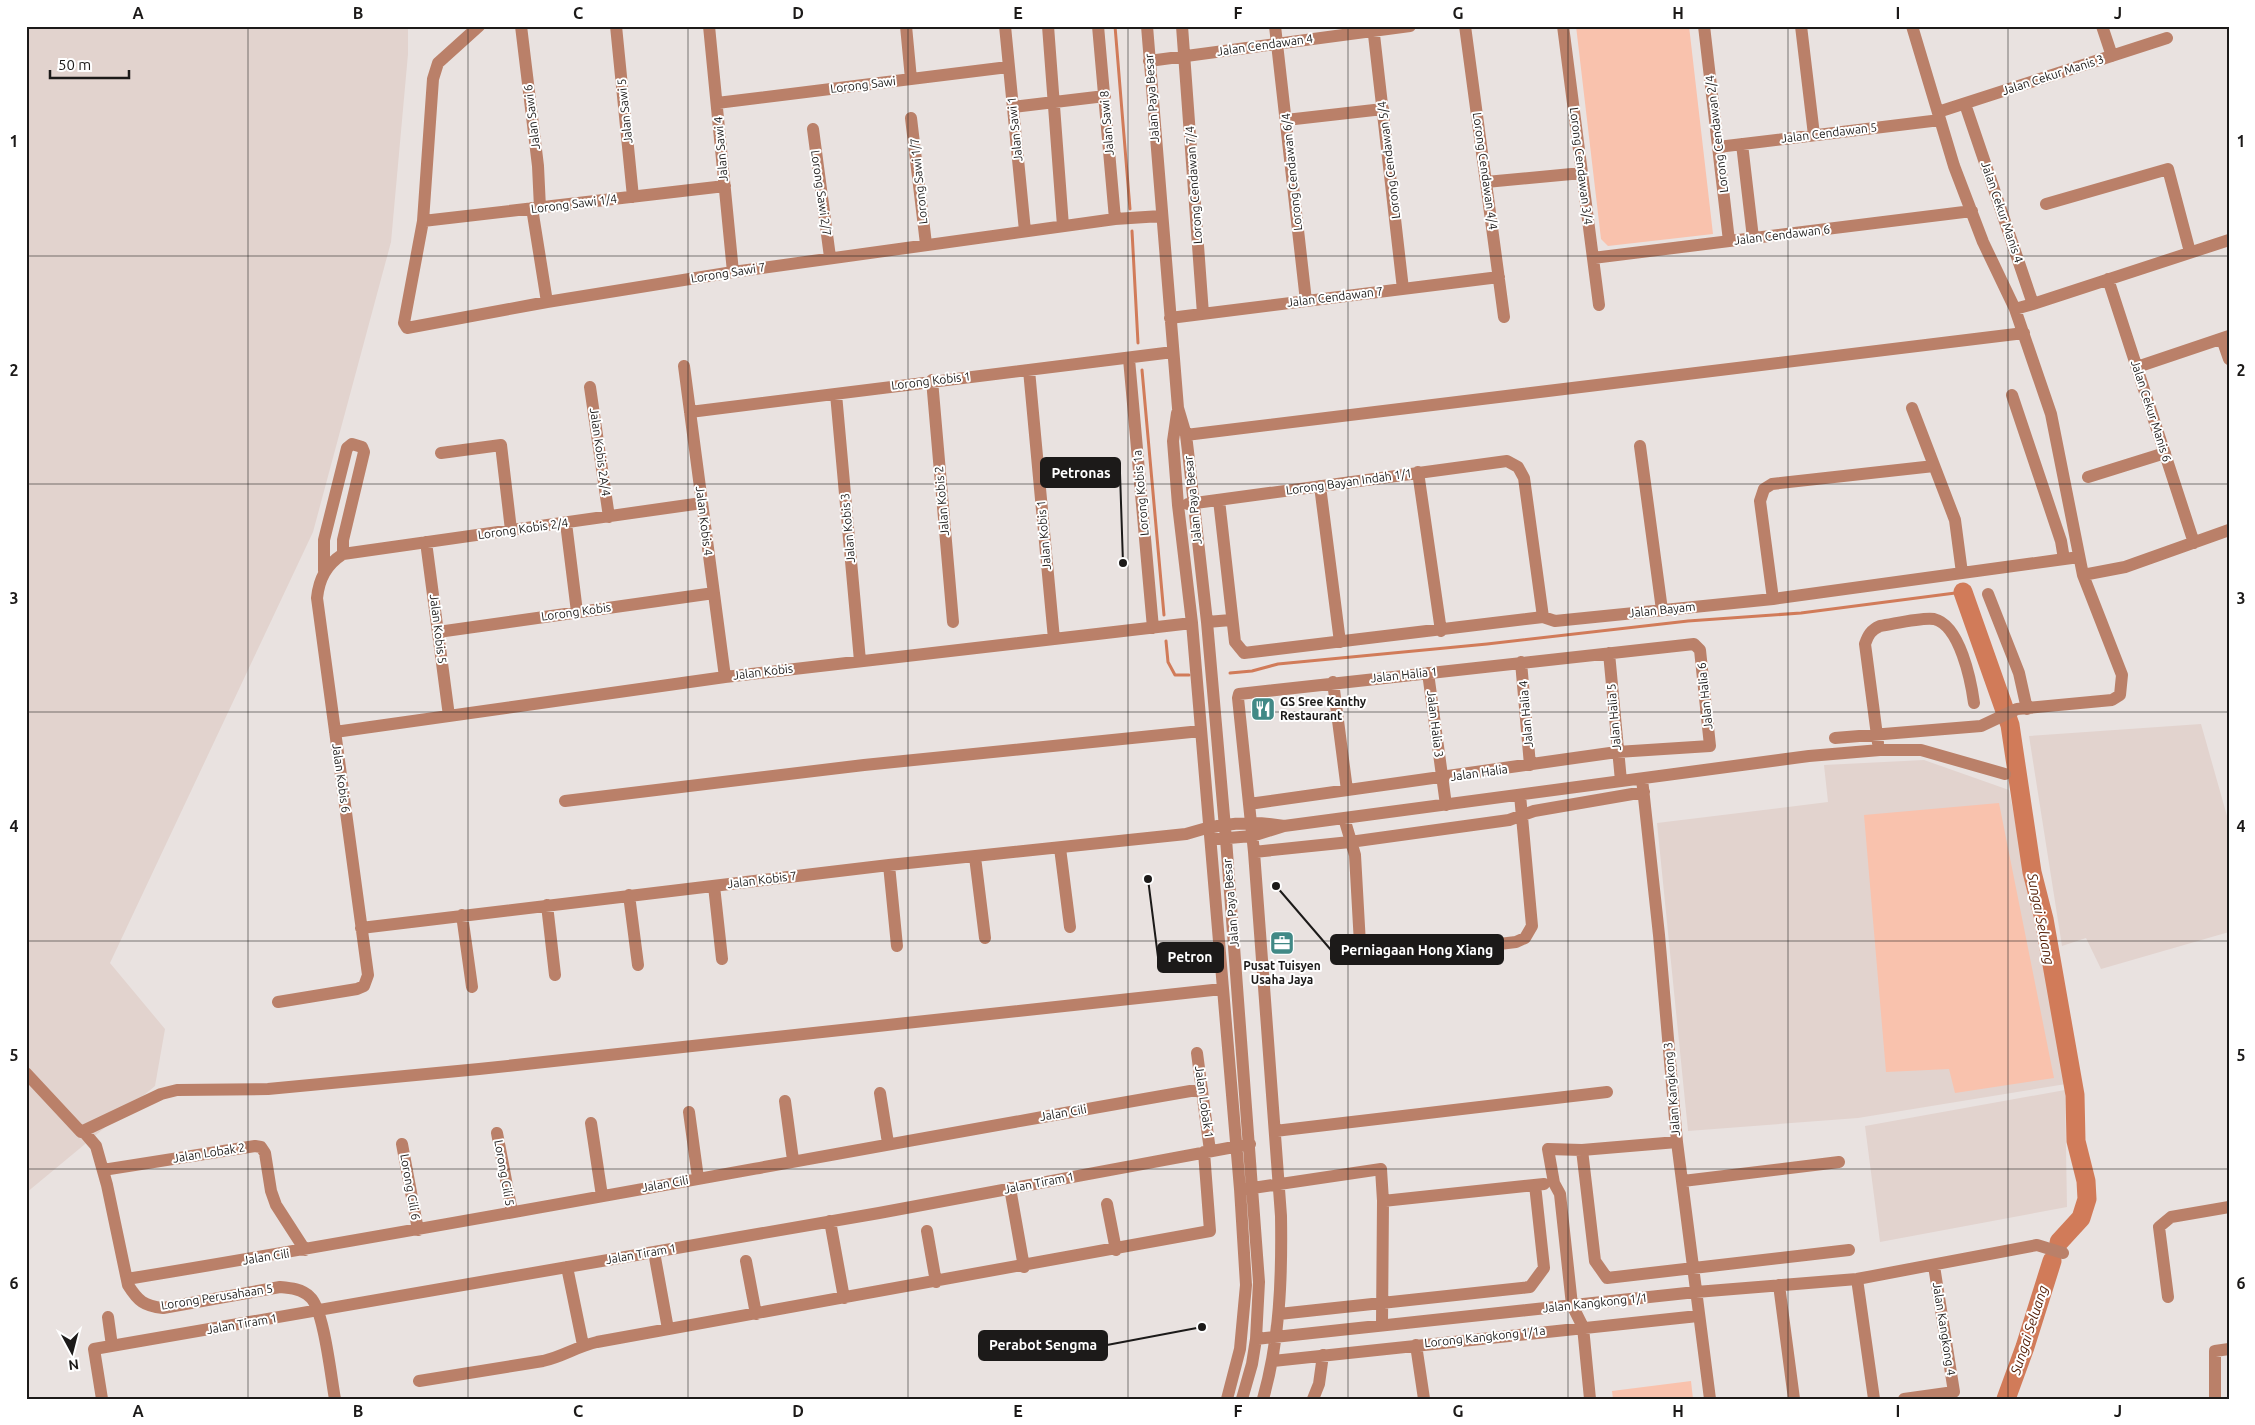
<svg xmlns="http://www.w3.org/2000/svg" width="2255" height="1425" font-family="Ubuntu,sans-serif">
  <rect width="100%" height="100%" fill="#e9e2e0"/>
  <path fill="#e2d3ce" d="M 26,26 L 408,26 L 408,54 L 391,242 L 313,532 L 110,963 L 165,1029 L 155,1086 L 26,1193 Z
    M 2201,724 L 2229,823 L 2229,932 L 2101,969 L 2086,938 L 2062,946 L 2029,736 Z
    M 1924,760 L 2009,790 L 2066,1084 L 1858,1118 L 1688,1131 L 1657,823 L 1828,802 L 1824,765 Z
    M 2065,1090 L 2067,1207 L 1880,1242 L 1865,1126 Z"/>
  <path fill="#f9c2ad" d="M 1576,26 L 1689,26 L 1713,234 L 1608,246 L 1601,239 Z
    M 1999,803 L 2054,1078 L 1955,1093 L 1949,1069 L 1886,1072 L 1864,815 Z
    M 1691,1381 L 1693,1399 L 1613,1399 L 1612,1391 Z"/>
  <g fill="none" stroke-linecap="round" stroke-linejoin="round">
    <path stroke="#d17b59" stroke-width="3" d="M 1115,26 L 1130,209
      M 1132,231 L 1138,343
      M 1142,370 L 1164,615
      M 1166,641 L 1168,662 L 1175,675 L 1189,675
      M 1230,673 L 1252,671 L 1278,664 L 1487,644 L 1688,621 L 1801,613 L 1963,592"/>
    <path stroke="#d17b59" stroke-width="19" d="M 1963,592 L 2010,725 L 2032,872 L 2044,919 L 2075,1095 L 2076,1141 L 2086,1181 L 2087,1199 L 2081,1218 L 2059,1242
      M 2006,1399 L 2025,1347 L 2052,1261"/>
    <path stroke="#ba8069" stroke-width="12" d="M 479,26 L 438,63 L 433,79 L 423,221 L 404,323 L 407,328 L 547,302 L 733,272 L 1115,219 L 1161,216
      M 521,26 L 538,166 L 540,208
      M 616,26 L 633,197
      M 709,26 L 733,272
      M 906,26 L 911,79
      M 1005,26 L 1025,231
      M 1048,26 L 1063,226
      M 1098,26 L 1115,219
      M 1147,26 L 1178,408 L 1186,435 L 1189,460 L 1207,622 L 1226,839 L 1259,1282 L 1256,1339 L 1252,1364 L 1242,1399
      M 1182,26 L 1203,314
      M 1275,26 L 1306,301
      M 1373,26 L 1403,289
      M 1465,26 L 1504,317
      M 1563,26 L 1599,305
      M 1704,26 L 1729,241
      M 1801,26 L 1814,135
      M 2102,26 L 2112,56
      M 1149,61 L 1410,26
      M 717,103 L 1008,67
      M 1965,104 L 2033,304 L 2015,309
      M 1013,107 L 1105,96
      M 1938,112 L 2167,38
      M 911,118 L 926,244
      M 1286,120 L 1383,109
      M 813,129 L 830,257
      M 1742,144 L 1753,238
      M 1718,147 L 1940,120
      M 1486,182 L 1582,173
      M 2046,204 L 2168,169 L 2190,252
      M 532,208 L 547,302
      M 423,221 L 725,186
      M 1593,258 L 1972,211
      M 2108,279 L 2194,543
      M 2033,304 L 2229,240
      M 1170,318 L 1499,277
      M 2222,339 L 2229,359
      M 1129,359 L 1153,628
      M 684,366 L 725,677
      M 2137,367 L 2229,336
      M 1029,370 L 1054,639
      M 932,380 L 953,622
      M 590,387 L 609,517
      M 836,394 L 860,661
      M 2012,395 L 2061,541 L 2064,559
      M 1912,408 L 1955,520 L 1962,573
      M 690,412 L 1173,352
      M 1177,413 L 1173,441 L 1178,505 L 1192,623 L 1240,1189 L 1246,1285 L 1240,1349 L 1227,1399
      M 1186,435 L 2024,333
      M 1640,446 L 1662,610
      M 441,453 L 501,445 L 511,530
      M 1418,472 L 1441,631
      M 2088,477 L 2165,453
      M 1320,486 L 1340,642
      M 1219,500 L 1235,642 L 1244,653 L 1543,617 L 1555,621 L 1773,599 L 2079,557
      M 1188,504 L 1507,461 L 1518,467 L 1524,478 L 1543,617
      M 566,523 L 577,612
      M 426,542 L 449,716
      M 324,571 L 324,540 L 347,448 L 352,444 L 362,447 L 364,452 L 343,540 L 343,554
      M 2083,575 L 2125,567 L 2229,530
      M 1988,594 L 2019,673 L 2027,709
      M 1773,599 L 1760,501 L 1764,489 L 1772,484 L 1934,466
      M 1207,622 L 1231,620
      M 438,632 L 714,593
      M 1609,653 L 1621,781
      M 1521,662 L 1530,765
      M 1428,673 L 1446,805
      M 1333,682 L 1347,790
      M 335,732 L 725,677 L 1192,623
      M 1835,738 L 1981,726 L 2017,709 L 2112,700 L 2120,695 L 2122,675 L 2083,575 L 2051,414 L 2015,309 L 1983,242 L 1954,166 L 1912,26
      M 1878,743 L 1865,644 C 1868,635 1871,630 1880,626 C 1894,624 1922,617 1934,619 C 1960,625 1971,681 1974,703
      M 1642,779 L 1659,935 L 1677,1142 L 1710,1399
      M 565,801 L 864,765 L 1201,731
      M 1249,804 L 1617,752 L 1710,746 L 1700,650 L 1694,644 L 1239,694 L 1238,698 L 1254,852 L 1281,1216 C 1282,1278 1280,1339 1263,1399
      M 1344,818 L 1355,855 L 1360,944 L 1367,955 L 1382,958 L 1516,942 L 1525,938 L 1532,926 L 1520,795
      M 1217,839 L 1252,836 L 1284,826 L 1809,756 L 1880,750 L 1921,750 L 2005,774
      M 1060,848 L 1070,927
      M 1254,852 L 1350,842 L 1509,820 L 1534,811 L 1644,792
      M 975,857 L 985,938
      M 889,865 L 897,946
      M 714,886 L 722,959
      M 629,895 L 638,965
      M 547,905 L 555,975
      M 462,915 L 472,987
      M 361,928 L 889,865 L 1186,834 C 1217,824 1251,820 1284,826
      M 278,1002 L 357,989 L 364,986 L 368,975 L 317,598 C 319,579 326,565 343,554 L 702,503
      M 1197,1053 L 1210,1151
      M 26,1073 L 81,1132 L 161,1094 L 177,1090 L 268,1089 L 479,1069 L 1222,989
      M 880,1093 L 888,1143
      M 785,1101 L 793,1160
      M 689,1112 L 698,1178
      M 591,1123 L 602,1196
      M 1275,1131 L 1607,1092
      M 84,1132 L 96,1146 L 107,1185 L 128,1285 C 138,1301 144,1306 163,1308 L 280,1287 C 291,1288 302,1289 310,1297 C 324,1309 331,1378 335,1399
      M 497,1133 L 512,1212
      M 402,1144 L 418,1230
      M 1582,1150 L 1595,1261 L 1607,1278 L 1849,1250
      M 103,1170 L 255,1146 L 261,1147 L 265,1153 L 271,1191 L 276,1205 L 305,1250
      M 1683,1181 L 1839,1162
      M 1010,1188 L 1024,1267
      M 1246,1189 L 1381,1169 L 1383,1201 L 1382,1325
      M 1383,1201 L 1544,1184
      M 1107,1204 L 1116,1250
      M 830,1221 L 844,1298
      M 927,1231 L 936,1282
      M 654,1252 L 668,1329
      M 746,1261 L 756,1314
      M 567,1267 L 583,1345
      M 127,1279 C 486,1220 843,1151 1202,1089
      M 1857,1279 L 1874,1399
      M 1779,1285 L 1794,1399
      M 2168,1297 L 2159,1227 L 2171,1217 L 2229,1207
      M 1279,1314 L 1530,1287 L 1544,1268 L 1535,1185
      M 108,1317 L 112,1346
      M 1256,1339 L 1696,1292 L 1857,1279 L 2037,1245 L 2063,1253
      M 1416,1345 L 1424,1399
      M 1273,1361 L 1698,1316
      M 419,1381 L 543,1361 C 562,1357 578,1346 597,1342 L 1210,1231 L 1204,1152
      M 102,1399 L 94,1349 L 879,1213 L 1250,1144
      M 1313,1399 L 1319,1384 L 1323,1355
      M 1590,1399 L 1583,1327 L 1572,1305 L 1560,1194 L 1554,1183 L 1548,1149 L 1582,1150 L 1677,1142
      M 1904,1399 L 1954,1392 L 1934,1266
      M 2215,1399 L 2215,1351 L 2229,1349"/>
  </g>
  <path fill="none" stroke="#1c1a19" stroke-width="1" stroke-opacity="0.55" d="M 248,26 L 248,1399M 468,26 L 468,1399M 688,26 L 688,1399M 908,26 L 908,1399M 1128,26 L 1128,1399M 1348,26 L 1348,1399M 1568,26 L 1568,1399M 1788,26 L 1788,1399M 2008,26 L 2008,1399M 26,256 L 2229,256M 26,484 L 2229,484M 26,712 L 2229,712M 26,941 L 2229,941M 26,1169 L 2229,1169"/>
  <defs>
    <symbol id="restaurant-square" viewBox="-11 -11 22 22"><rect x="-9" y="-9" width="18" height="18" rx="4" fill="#418986" stroke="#fff"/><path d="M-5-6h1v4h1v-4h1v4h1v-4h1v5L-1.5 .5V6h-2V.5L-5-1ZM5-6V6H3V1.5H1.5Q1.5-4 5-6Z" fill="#fff"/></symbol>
    <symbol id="office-square" viewBox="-11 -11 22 22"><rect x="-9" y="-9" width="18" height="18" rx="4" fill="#418986" stroke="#fff"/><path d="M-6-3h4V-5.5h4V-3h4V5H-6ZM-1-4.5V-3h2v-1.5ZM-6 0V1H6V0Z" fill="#fff"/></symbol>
  </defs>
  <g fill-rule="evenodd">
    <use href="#restaurant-square" x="1249" y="695" width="28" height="28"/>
    <use href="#office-square" x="1268" y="929" width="28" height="28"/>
  </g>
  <g text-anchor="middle" stroke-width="4" stroke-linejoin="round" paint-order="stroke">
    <g font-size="12" fill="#1c1a19" stroke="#fff">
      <text transform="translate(1265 45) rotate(-8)" y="4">Jalan Cendawan 4</text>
      <text transform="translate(2053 75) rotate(-18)" y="4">Jalan Cekur Manis 3</text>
      <text transform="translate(863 85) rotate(-7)" y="4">Lorong Sawi</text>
      <text transform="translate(1152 98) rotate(-94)" y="4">Jalan Paya Besar</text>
      <text transform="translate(625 111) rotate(-96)" y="4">Jalan Sawi 5</text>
      <text transform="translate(532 117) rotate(-97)" y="4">Jalan Sawi 6</text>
      <text transform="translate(1107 123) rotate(-95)" y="4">Jalan Sawi 8</text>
      <text transform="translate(1015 129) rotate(-96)" y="4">Jalan Sawi 1</text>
      <text transform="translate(1829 133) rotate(-7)" y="4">Jalan Cendawan 5</text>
      <text transform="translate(1717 134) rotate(-97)" y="4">Lorong Cendawan 2/4</text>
      <text transform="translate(721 149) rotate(-95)" y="4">Jalan Sawi 4</text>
      <text transform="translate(1389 160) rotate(-97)" y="4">Lorong Cendawan 5/4</text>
      <text transform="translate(1581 166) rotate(83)" y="4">Lorong Cendawan 3/4</text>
      <text transform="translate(1485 171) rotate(82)" y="4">Lorong Cendawan 4/4</text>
      <text transform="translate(1292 172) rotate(-96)" y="4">Lorong Cendawan 6/4</text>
      <text transform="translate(919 181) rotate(-96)" y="4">Lorong Sawi 1/7</text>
      <text transform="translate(1194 185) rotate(-94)" y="4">Lorong Cendawan 7/4</text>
      <text transform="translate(821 193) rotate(82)" y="4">Lorong Sawi 2/7</text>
      <text transform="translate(574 204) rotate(-7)" y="4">Lorong Sawi 1/4</text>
      <text transform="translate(2002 212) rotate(71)" y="4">Jalan Cekur Manis 4</text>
      <text transform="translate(1782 235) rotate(-7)" y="4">Jalan Cendawan 6</text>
      <text transform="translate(728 273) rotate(-9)" y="4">Lorong Sawi 7</text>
      <text transform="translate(1335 297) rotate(-7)" y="4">Jalan Cendawan 7</text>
      <text transform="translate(931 381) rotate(-7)" y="4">Lorong Kobis 1</text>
      <text transform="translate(2151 411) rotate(72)" y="4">Jalan Cekur Manis 6</text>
      <text transform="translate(600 452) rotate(82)" y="4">Jalan Kobis 2A/4</text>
      <text transform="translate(1349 482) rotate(-8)" y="4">Lorong Bayan Indah 1/1</text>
      <text transform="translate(1141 493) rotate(-95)" y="4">Lorong Kobis 1a</text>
      <text transform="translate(1193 500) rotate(-96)" y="4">Jalan Paya Besar</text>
      <text transform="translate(942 501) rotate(-95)" y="4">Jalan Kobis 2</text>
      <text transform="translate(704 521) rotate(83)" y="4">Jalan Kobis 4</text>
      <text transform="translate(848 528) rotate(-95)" y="4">Jalan Kobis 3</text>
      <text transform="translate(523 529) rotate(-8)" y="4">Lorong Kobis 2/4</text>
      <text transform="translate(1044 535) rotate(-95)" y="4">Jalan Kobis 1</text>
      <text transform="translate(1662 610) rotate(-6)" y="4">Jalan Bayam</text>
      <text transform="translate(576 612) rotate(-8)" y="4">Lorong Kobis</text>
      <text transform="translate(438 629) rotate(83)" y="4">Jalan Kobis 5</text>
      <text transform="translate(763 672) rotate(-7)" y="4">Jalan Kobis</text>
      <text transform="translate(1404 675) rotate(-6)" y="4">Jalan Halia 1</text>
      <text transform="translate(1705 696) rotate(-96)" y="4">Jalan Halia 6</text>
      <text transform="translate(1526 714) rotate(-95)" y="4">Jalan Halia 4</text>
      <text transform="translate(1614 717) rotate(-95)" y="4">Jalan Halia 5</text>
      <text transform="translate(1435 724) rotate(83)" y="4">Jalan Halia 3</text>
      <text transform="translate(1479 773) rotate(-8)" y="4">Jalan Halia</text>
      <text transform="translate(341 778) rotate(82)" y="4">Jalan Kobis 6</text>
      <text transform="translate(762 880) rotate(-7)" y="4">Jalan Kobis 7</text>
      <text transform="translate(1231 903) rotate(-95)" y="4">Jalan Paya Besar</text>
      <text transform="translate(1672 1089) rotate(-95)" y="4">Jalan Kangkong 3</text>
      <text transform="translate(1204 1102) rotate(82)" y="4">Jalan Lobak 1</text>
      <text transform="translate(1063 1113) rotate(-10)" y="4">Jalan Cili</text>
      <text transform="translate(209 1153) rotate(-9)" y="4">Jalan Lobak 2</text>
      <text transform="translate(504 1173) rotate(80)" y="4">Lorong Cili 5</text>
      <text transform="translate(1039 1183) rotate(-11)" y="4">Jalan Tiram 1</text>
      <text transform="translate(665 1184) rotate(-10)" y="4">Jalan Cili</text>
      <text transform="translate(410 1187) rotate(80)" y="4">Lorong Cili 6</text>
      <text transform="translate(641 1254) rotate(-10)" y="4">Jalan Tiram 1</text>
      <text transform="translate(266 1257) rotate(-9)" y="4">Jalan Cili</text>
      <text transform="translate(217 1297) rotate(-9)" y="4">Lorong Perusahaan 5</text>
      <text transform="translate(1595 1303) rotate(-6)" y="4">Jalan Kangkong 1/1</text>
      <text transform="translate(242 1324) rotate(-10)" y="4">Jalan Tiram 1</text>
      <text transform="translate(1944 1329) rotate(81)" y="4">Jalan Kangkong 4</text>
      <text transform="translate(1485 1337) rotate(-6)" y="4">Lorong Kangkong 1/1a</text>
    </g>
    <g font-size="12" font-weight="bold" fill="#1c1a19" stroke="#fff" text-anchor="start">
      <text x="1280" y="706">GS Sree Kanthy<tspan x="1280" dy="14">Restaurant</tspan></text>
      <text x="1282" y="970" text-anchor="middle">Pusat Tuisyen<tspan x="1282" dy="14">Usaha Jaya</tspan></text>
    </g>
    <g font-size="14" font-style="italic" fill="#531d04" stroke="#fff">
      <text transform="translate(2041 919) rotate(79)" y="5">Sungai Seluang</text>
      <text transform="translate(2029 1330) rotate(-72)" y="5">Sungai Seluang</text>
    </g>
  </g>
  <path fill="none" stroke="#1c1a19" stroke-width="2" d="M1123 563L1120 473M1276 886L1331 950M1148 879L1158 957M1202 1327L1107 1345"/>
  <g fill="#1c1a19" stroke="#fff" stroke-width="2">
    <circle cx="1123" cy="563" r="5"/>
    <circle cx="1276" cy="886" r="5"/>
    <circle cx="1148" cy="879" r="5"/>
    <circle cx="1202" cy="1327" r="5"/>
  </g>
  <g fill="#1c1a19" stroke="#1c1a19" stroke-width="2">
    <rect x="1041" y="458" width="79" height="29" rx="5"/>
    <rect x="1331" y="935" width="172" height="29" rx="5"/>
    <rect x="1158" y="943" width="65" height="29" rx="5"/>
    <rect x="979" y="1331" width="128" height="29" rx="5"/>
  </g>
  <g font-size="14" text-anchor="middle" font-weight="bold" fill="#fff">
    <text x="1081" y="478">Petronas</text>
    <text x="1417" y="955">Perniagaan Hong Xiang</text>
    <text x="1190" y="962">Petron</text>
    <text x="1043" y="1350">Perabot Sengma</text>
  </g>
  <rect width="2255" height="1425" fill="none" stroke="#ffffff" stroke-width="55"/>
  <g transform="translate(72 1352) rotate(173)" stroke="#ffffff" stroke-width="4" paint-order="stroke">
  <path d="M0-4L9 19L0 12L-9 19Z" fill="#1c1a19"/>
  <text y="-8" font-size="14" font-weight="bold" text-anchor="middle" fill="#1c1a19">N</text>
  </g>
  <path d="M50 70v8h79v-8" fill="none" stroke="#1c1a19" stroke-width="2.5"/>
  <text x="58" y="70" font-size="15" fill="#1c1a19" stroke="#ffffff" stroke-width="4" paint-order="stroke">50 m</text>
  <rect x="28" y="28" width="2200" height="1370" fill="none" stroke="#1c1a19" stroke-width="2"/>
  <g font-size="16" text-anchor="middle" font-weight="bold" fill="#1c1a19">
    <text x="138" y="19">A</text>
    <text x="358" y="19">B</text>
    <text x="578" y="19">C</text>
    <text x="798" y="19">D</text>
    <text x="1018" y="19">E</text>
    <text x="1238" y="19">F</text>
    <text x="1458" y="19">G</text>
    <text x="1678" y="19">H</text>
    <text x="1898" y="19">I</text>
    <text x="2118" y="19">J</text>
    <text x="14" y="147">1</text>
    <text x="2241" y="147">1</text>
    <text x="14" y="376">2</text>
    <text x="2241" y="376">2</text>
    <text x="14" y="604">3</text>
    <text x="2241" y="604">3</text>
    <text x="14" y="832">4</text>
    <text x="2241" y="832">4</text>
    <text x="14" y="1061">5</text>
    <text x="2241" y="1061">5</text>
    <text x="14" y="1289">6</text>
    <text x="2241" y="1289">6</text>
    <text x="138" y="1417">A</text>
    <text x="358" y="1417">B</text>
    <text x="578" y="1417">C</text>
    <text x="798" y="1417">D</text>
    <text x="1018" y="1417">E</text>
    <text x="1238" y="1417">F</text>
    <text x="1458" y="1417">G</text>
    <text x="1678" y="1417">H</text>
    <text x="1898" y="1417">I</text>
    <text x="2118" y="1417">J</text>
  </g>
</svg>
